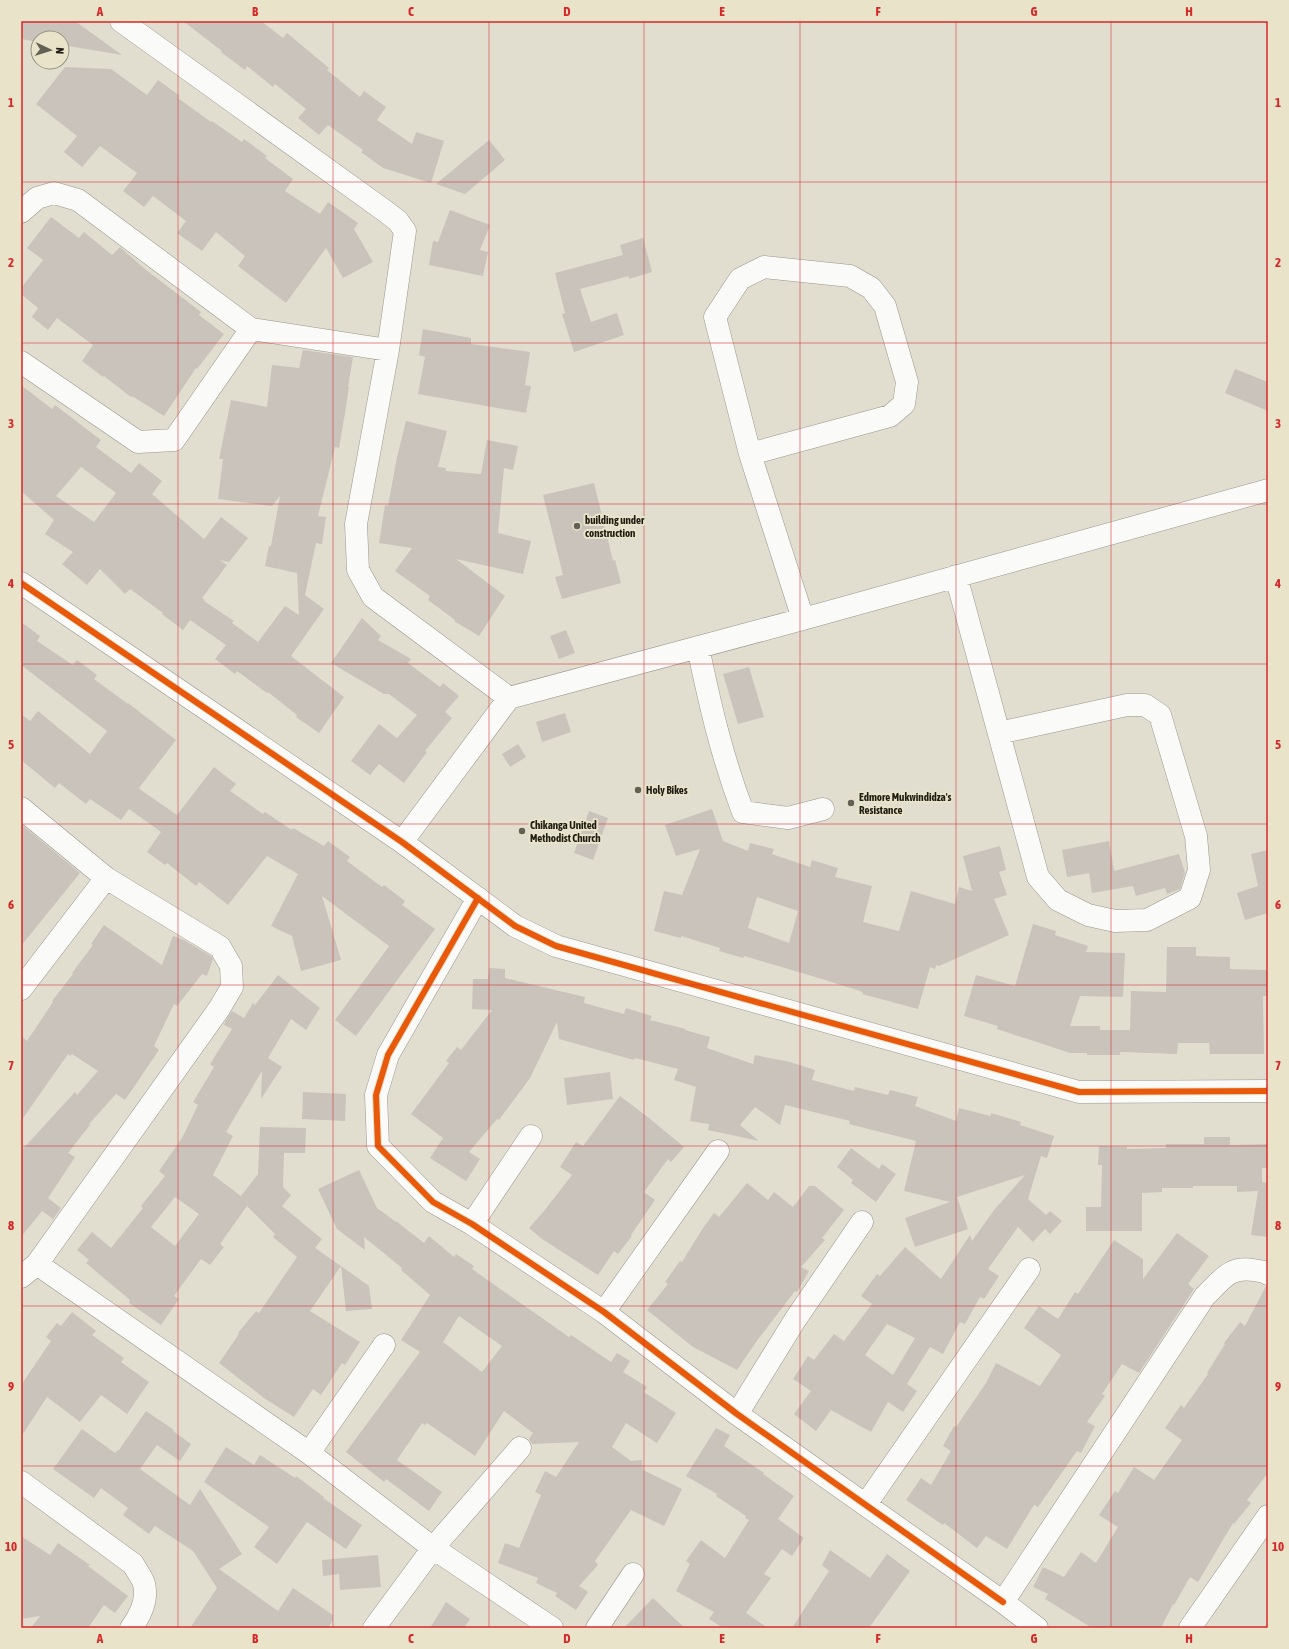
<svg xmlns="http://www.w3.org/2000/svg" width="1289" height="1649" font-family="'Asap Condensed',sans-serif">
  <rect width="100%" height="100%" fill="#e1ded0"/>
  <path fill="#cac3bc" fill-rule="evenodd" d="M 21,21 L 75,21 L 122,55 L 62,45 L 62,38 L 38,38 L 38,42 L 21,39 Z
    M 183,21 L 261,21 L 283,38 L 287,33 L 329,68 L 327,70 L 360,97 L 364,91 L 386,107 L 377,120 L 412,144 L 416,132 L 444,141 L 431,183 L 383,168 L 361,152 L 363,150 L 328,125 L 319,135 L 298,118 L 306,109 L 275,84 L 273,87 L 247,66 L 245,70 L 221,52 L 222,51 Z
    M 65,67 L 111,69 L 147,95 L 158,80 L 180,96 L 178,98 L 211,122 L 212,121 L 242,142 L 244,139 L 267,156 L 265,158 L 293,179 L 285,191 L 320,214 L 328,202 L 358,223 L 354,229 L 373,262 L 343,278 L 326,248 L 286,303 L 238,266 L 245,256 L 216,232 L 202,251 L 177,233 L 186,221 L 153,196 L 144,207 L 123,191 L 137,173 L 100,146 L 82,167 L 64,152 L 77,136 L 36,104 Z
    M 489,140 L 505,160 L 465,194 L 436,184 Z
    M 450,210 L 490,225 L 480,250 L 488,252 L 483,276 L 429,265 L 433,241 L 438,242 Z
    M 51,217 L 79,238 L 84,232 L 112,255 L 120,247 L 145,269 L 201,312 L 199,315 L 224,334 L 197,369 L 196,368 L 164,416 L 132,396 L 131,397 L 104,376 L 103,377 L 82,361 L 93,345 L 57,318 L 48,330 L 32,317 L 38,308 L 21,294 L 21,288 L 43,260 L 27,248 Z
    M 643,238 L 652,272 L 629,279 L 629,276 L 580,289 L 591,322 L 617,313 L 624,335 L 574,352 L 562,314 L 565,313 L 555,273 L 623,255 L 620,245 Z
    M 423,329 L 471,338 L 471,344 L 530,352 L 525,385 L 531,386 L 526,413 L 418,394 L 425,357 L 419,355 Z
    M 303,350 L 353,357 L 348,387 L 349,387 L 345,413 L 339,448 L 335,447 L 318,516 L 326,517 L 322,544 L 316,543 L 305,595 L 324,609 L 291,656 L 344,697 L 319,733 L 296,717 L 297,715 L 268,692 L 267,693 L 237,671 L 235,674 L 215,659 L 226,645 L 190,620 L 183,630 L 162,614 L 163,613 L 130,589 L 125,594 L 100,569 L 87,585 L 62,564 L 73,552 L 45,534 L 54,520 L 21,491 L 21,385 L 52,409 L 55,405 L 101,440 L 96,447 L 131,473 L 139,463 L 162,481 L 152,494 L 204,539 L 221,517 L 248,538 L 229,562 L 220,560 L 227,565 L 202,598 L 205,600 L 204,601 L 234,621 L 232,623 L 258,642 L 285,606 L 299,615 L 297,573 L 265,566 L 269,546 L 271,546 L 280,496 L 272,506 L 218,499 L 223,459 L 219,459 L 231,400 L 267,407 L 272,365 L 299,368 ZM 81,467 L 116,493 L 94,522 L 56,496 Z
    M 1235,369 L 1268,382 L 1268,411 L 1225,393 Z
    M 406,421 L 447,431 L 438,467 L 446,468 L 446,471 L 481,474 L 487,440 L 518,446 L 513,470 L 504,468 L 498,533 L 531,541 L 523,574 L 456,559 L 505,596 L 479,636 L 454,621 L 455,620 L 428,600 L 430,596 L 395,571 L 412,548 L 379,543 L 385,505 L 388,506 L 397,457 Z
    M 594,483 L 613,561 L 615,560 L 621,583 L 562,599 L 555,577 L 563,575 L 543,495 Z
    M 362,618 L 381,636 L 378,640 L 411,659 L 408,663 L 440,687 L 443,683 L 459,696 L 445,712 L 452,718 L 425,751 L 427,752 L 404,783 L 379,764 L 370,775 L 351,761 L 379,724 L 397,738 L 417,715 L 389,694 L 384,694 L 331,663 Z
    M 21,622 L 40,636 L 37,641 L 73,665 L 77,660 L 97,675 L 94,679 L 128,704 L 128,703 L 176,740 L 139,788 L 141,790 L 177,815 L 214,767 L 236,784 L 230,791 L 263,814 L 265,812 L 292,830 L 293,828 L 324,846 L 328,841 L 350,857 L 347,861 L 382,887 L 384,885 L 405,901 L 402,905 L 435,929 L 356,1036 L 335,1020 L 390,945 L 389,946 L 322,896 L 341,960 L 301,971 L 292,936 L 271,926 L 298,874 L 267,856 L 228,905 L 199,882 L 196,886 L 167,863 L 165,865 L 147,852 L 161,832 L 129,809 L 121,820 L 90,799 L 86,804 L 59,783 L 55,788 L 21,760 L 21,714 L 30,721 L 38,711 L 90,754 L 107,731 L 21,665 Z
    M 566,630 L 575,653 L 559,659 L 550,636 Z
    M 749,667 L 764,717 L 738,724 L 723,674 Z
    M 565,713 L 571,732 L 542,742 L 536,722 Z
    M 518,744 L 526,757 L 510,767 L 502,754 Z
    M 712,809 L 723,841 L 748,851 L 750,843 L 774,849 L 772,854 L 810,867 L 812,860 L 838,868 L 835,877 L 872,886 L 863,922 L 899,931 L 911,891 L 955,904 L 959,887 L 972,891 L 963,856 L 1000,846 L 1006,870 L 999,872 L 1007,895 L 994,899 L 1009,935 L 939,966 L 936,965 L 935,969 L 930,967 L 918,1009 L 862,994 L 863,992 L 822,979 L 744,956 L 743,958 L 719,951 L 720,948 L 681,936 L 681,938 L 654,931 L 664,891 L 682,895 L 700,849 L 676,856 L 665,825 ZM 757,897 L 798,911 L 789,943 L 748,928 Z
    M 589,811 L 608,818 L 593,860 L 574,853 Z
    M 21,824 L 80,873 L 21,946 Z
    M 1109,841 L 1114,871 L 1179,854 L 1185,873 L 1180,889 L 1167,894 L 1165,888 L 1136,896 L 1133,886 L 1092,893 L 1089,873 L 1067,877 L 1062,850 Z
    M 1268,850 L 1268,913 L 1245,920 L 1237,893 L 1258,886 L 1251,854 Z
    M 1033,924 L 1056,931 L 1055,935 L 1088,946 L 1086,952 L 1125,953 L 1123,997 L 1080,996 L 1070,1026 L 1100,1026 L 1100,1030 L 1130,1030 L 1131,991 L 1166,992 L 1167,947 L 1196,947 L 1196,956 L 1230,957 L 1230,969 L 1268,970 L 1267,996 L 1263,996 L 1264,1054 L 1210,1054 L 1209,1043 L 1178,1043 L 1177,1054 L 1120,1052 L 1120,1055 L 1087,1055 L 1087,1053 L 1070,1053 L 997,1029 L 998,1026 L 964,1016 L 976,975 L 1015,986 Z
    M 104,925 L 162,965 L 173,936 L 184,940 L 211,956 L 213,959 L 207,976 L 202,974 L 177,1006 L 174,1004 L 154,1046 L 159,1050 L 125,1100 L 116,1094 L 89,1124 L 90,1125 L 68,1153 L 75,1157 L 48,1198 L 61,1208 L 53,1219 L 42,1211 L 21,1237 L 21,1151 L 75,1092 L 77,1095 L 98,1071 L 72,1054 L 70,1056 L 68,1054 L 21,1121 L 21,1036 L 27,1041 L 53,1002 L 52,1001 L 73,974 L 72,973 L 93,945 L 91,944 Z
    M 489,968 L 505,969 L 505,978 L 585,997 L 584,1003 L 624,1014 L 626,1008 L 652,1016 L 650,1020 L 686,1029 L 685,1030 L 710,1037 L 707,1048 L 753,1064 L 755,1055 L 790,1062 L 815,1070 L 812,1080 L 854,1091 L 855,1087 L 888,1095 L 890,1090 L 918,1097 L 915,1106 L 956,1121 L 959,1108 L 991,1116 L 991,1113 L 1021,1122 L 1020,1125 L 1054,1136 L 1047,1158 L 1041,1156 L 1028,1199 L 1046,1215 L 1050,1211 L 1062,1221 L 1050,1234 L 1045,1229 L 1033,1242 L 1018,1227 L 988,1269 L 999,1276 L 984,1299 L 980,1297 L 965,1324 L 960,1322 L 943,1354 L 930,1347 L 907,1384 L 917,1391 L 903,1412 L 888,1402 L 871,1432 L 831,1410 L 816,1431 L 794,1414 L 811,1391 L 793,1379 L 808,1356 L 814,1360 L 834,1334 L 844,1341 L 872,1304 L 861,1296 L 877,1274 L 880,1276 L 905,1247 L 941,1279 L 970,1235 L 972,1241 L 994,1210 L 1025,1175 L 957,1197 L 968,1229 L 915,1247 L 905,1218 L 950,1202 L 904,1191 L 916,1141 L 849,1124 L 850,1121 L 785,1105 L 780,1125 L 755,1107 L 740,1125 L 759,1141 L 708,1130 L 709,1124 L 690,1121 L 696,1087 L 674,1080 L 678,1069 L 635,1058 L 634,1060 L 559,1039 L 557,1022 L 530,1078 L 499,1120 L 497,1119 L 469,1152 L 480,1159 L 466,1181 L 430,1158 L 443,1138 L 411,1114 L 449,1063 L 446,1061 L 457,1047 L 461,1050 L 492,1010 L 472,1009 L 473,979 L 488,979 ZM 887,1324 L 915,1338 L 893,1375 L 865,1355 Z
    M 278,975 L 320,1008 L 306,1030 L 291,1019 L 268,1058 L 282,1067 L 261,1099 L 262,1071 L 226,1132 L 233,1136 L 213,1175 L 241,1196 L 258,1174 L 260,1127 L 306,1128 L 305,1153 L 284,1153 L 283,1187 L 291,1195 L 282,1206 L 322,1239 L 315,1248 L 341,1266 L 310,1311 L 360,1342 L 345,1365 L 342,1363 L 321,1395 L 313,1389 L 294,1417 L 264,1398 L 219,1363 L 239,1334 L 238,1333 L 256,1311 L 259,1313 L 297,1257 L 273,1237 L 275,1234 L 247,1206 L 220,1244 L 224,1247 L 210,1265 L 201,1259 L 174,1296 L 179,1299 L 161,1325 L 129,1303 L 130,1300 L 86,1263 L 89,1260 L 77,1250 L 92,1232 L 111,1248 L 143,1208 L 141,1206 L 165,1176 L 159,1171 L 182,1138 L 198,1105 L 193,1102 L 214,1067 L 210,1064 L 232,1029 L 224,1025 L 225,1022 L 232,1011 L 244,1018 L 253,1003 L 255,1005 ZM 175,1197 L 199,1214 L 175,1246 L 151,1227 Z
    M 610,1072 L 613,1099 L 567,1105 L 564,1078 Z
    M 303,1092 L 346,1094 L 345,1121 L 302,1119 Z
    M 620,1096 L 649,1118 L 684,1147 L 671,1162 L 668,1159 L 644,1192 L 655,1200 L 631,1235 L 632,1236 L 618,1254 L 614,1251 L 598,1275 L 542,1239 L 529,1228 L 544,1211 L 572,1175 L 560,1167 L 576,1142 L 583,1146 Z
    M 1204,1137 L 1230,1137 L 1230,1145 L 1267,1144 L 1267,1168 L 1262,1168 L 1262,1182 L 1268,1183 L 1268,1237 L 1251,1235 L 1258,1191 L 1237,1192 L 1237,1186 L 1193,1186 L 1193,1188 L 1162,1188 L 1162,1192 L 1142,1193 L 1142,1231 L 1086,1231 L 1086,1207 L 1101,1207 L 1102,1165 L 1098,1165 L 1099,1146 L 1127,1147 L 1127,1149 L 1166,1148 L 1166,1144 L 1204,1144 Z
    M 851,1148 L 879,1169 L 882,1164 L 896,1174 L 876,1202 L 851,1183 L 853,1180 L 837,1167 Z
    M 359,1170 L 377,1208 L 396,1222 L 396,1221 L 424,1243 L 429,1236 L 454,1257 L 456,1254 L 474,1266 L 472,1269 L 569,1337 L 571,1335 L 611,1362 L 617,1353 L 630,1361 L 623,1372 L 647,1387 L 644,1392 L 676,1413 L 657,1443 L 626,1423 L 612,1447 L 631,1461 L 642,1460 L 643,1470 L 682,1489 L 664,1526 L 631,1510 L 595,1561 L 598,1565 L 579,1586 L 588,1592 L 576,1610 L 555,1596 L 557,1593 L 536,1583 L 538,1578 L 498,1563 L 505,1543 L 519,1548 L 541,1495 L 535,1492 L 545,1471 L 556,1477 L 579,1442 L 532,1444 L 529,1439 L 533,1433 L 504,1411 L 475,1456 L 427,1423 L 425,1425 L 422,1423 L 397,1460 L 442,1492 L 429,1511 L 386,1479 L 384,1482 L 346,1452 L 420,1352 L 401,1340 L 430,1295 L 401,1270 L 402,1268 L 364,1237 L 365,1250 L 337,1229 L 318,1189 ZM 459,1316 L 502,1346 L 482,1372 L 443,1342 Z
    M 747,1183 L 768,1200 L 774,1192 L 793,1207 L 809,1186 L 815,1186 L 844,1210 L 822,1238 L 825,1240 L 801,1267 L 809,1271 L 797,1292 L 795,1291 L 756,1342 L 737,1370 L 693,1347 L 647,1310 L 668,1284 L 665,1282 L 680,1261 L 682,1262 L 703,1228 L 714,1213 L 719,1217 Z
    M 1177,1233 L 1209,1256 L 1188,1284 L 1194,1289 L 1139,1373 L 1122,1364 L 1102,1394 L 1105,1396 L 1087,1422 L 1095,1426 L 1081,1453 L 1077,1451 L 1038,1507 L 1034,1505 L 1007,1549 L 986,1536 L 977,1548 L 944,1523 L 943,1525 L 906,1500 L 921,1478 L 931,1485 L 951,1451 L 943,1446 L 954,1426 L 956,1427 L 986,1383 L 996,1363 L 1040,1386 L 1061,1355 L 1024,1328 L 1039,1306 L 1058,1319 L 1075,1292 L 1078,1294 L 1114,1240 L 1143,1259 L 1143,1279 Z
    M 341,1266 L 369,1286 L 372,1309 L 346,1311 Z
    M 1266,1286 L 1268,1286 L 1268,1473 L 1247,1500 L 1251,1503 L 1234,1524 L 1233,1523 L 1198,1582 L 1190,1577 L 1174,1605 L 1173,1604 L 1161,1628 L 1092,1628 L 1045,1599 L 1048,1594 L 1033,1587 L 1043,1567 L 1064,1577 L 1081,1552 L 1096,1563 L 1118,1527 L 1099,1515 L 1115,1491 L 1118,1493 L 1134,1467 L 1154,1480 L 1182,1440 L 1165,1428 L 1181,1405 L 1184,1408 L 1208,1374 L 1207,1373 L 1225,1344 L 1224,1343 L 1240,1322 L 1245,1326 Z
    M 72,1312 L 96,1331 L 92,1335 L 124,1358 L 121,1362 L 149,1382 L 127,1414 L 101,1395 L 80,1422 L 47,1397 L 21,1437 L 21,1385 L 51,1341 L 46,1337 L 57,1323 L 61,1326 Z
    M 146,1411 L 174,1430 L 173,1431 L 191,1444 L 180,1461 L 157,1445 L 140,1469 L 190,1505 L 200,1489 L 242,1554 L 219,1569 L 278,1611 L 293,1588 L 333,1615 L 333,1620 L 328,1628 L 190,1628 L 217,1588 L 193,1551 L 155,1526 L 149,1534 L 123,1515 L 128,1508 L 101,1488 L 94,1498 L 53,1469 L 82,1429 L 115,1453 L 118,1450 L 119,1450 Z
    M 716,1428 L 730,1435 L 724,1446 L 764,1473 L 763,1474 L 794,1496 L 778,1519 L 804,1538 L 792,1556 L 782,1549 L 764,1574 L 771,1578 L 746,1613 L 768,1628 L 723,1628 L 709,1619 L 714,1612 L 676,1591 L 690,1564 L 686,1561 L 701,1540 L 725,1558 L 749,1520 L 745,1518 L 746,1516 L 716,1496 L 717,1494 L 686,1476 Z
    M 226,1447 L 254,1465 L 260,1455 L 295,1478 L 296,1476 L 324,1497 L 323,1498 L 362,1525 L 346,1549 L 307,1522 L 277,1564 L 254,1547 L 269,1527 L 204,1482 Z
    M 21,1536 L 50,1555 L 58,1543 L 90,1565 L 88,1566 L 128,1596 L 115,1613 L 104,1605 L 88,1628 L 31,1628 L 40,1616 L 21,1619 Z
    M 830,1550 L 870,1578 L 887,1554 L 910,1571 L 869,1628 L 792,1628 L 829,1571 L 822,1565 Z
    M 378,1555 L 381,1587 L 340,1590 L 339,1574 L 323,1576 L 322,1560 Z
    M 653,1598 L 672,1616 L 685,1628 L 624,1628 Z
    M 446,1602 L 470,1619 L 464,1628 L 430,1628 Z"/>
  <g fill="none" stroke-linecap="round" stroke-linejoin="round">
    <defs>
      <path id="street" d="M 121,21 L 385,211 L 398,221 L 405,231 L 388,350 L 356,524 L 358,570 L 373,597 L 509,698
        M 21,212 L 37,198 L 54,193 L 78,200 L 251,329 L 388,350
        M 21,362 L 138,442 L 174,440 L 251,329
        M 750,454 L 890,416 L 904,404 L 907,382 L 885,306 L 871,288 L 850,276 L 764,267 L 740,279 L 715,317 L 750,454 L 803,619
        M 956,576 L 1038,877 L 1058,900 L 1088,915 L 1115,921 L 1147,920 L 1190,898 L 1199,870 L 1196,836 L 1160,715 L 1145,705 L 1127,705 L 999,733
        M 21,583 L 402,842 L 515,926 L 556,946 L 1079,1092 L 1268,1091
        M 698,647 C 710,705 722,757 743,812 L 788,818 L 823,809
        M 21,808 L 106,878 L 220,947 L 231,966 L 232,987 L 219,1009 L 37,1264 L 21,1277
        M 402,842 L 509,698 L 803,619 L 1268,490
        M 478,898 L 388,1055 L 376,1095 L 378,1146 L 433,1202 L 472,1224 L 604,1312 L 737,1414 L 1003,1602
        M 21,989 L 106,878
        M 472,1224 L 531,1136
        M 37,1264 L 309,1453 L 433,1548 L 552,1628
        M 604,1312 L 718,1151
        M 737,1414 L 795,1320 L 862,1222
        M 309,1453 L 384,1345
        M 21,1482 L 133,1564 C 136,1570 142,1577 144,1584 C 148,1600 140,1616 131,1628
        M 866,1504 L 1029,1269
        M 374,1628 L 433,1548 L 520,1448
        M 597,1628 L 633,1574
        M 1037,1628 L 1003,1602 L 1205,1296 C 1221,1281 1229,1266 1253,1270 C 1258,1271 1264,1271 1268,1274
        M 1190,1628 L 1268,1516"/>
    </defs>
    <use href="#street" stroke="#99968c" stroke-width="23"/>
    <use href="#street" stroke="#fafaf8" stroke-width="22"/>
    <defs>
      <path id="cycleway" d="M 21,583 L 402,842 L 515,926 L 556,946 L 1079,1092 L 1268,1091
        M 478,898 L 388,1055 L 376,1095 L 378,1146 L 433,1202 L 472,1224 L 604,1312 L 737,1414 L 1003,1602"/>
    </defs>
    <use href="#cycleway" stroke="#e8e3c9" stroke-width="8"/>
    <use href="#cycleway" stroke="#e8590c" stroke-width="6"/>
  </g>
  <path fill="none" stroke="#d62828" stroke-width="1" stroke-opacity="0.55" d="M 178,21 L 178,1628M 333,21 L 333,1628M 489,21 L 489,1628M 644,21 L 644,1628M 800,21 L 800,1628M 956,21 L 956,1628M 1111,21 L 1111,1628M 21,182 L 1268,182M 21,343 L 1268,343M 21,504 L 1268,504M 21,664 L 1268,664M 21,824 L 1268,824M 21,985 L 1268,985M 21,1146 L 1268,1146M 21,1306 L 1268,1306M 21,1466 L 1268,1466"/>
  <g fill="#636155" stroke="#e8e3c9" stroke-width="1.5">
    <circle cx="577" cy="526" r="4"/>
    <circle cx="638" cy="790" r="4"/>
    <circle cx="851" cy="803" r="4"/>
    <circle cx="522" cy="831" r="4"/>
  </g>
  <g text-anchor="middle" stroke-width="4" stroke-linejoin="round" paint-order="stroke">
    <g font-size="11" font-weight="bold" fill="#1f1d13" stroke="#e8e3c9" text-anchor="start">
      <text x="585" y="524">building under<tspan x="585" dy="13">construction</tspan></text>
      <text x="646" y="794">Holy Bikes</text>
      <text x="859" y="801">Edmore Mukwindidza's<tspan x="859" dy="13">Resistance</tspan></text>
      <text x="530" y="829">Chikanga United<tspan x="530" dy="13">Methodist Church</tspan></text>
    </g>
  </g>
  <rect width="1289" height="1649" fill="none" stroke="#e8e3c9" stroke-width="44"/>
  <g transform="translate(50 50) rotate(94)"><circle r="19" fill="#e8e3c9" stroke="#989480"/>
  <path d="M0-3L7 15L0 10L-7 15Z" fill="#636155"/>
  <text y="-6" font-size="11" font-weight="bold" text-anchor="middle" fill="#1f1d13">N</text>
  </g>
  <rect x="22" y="22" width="1245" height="1605" fill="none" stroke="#d62828" stroke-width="1.5"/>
  <g font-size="13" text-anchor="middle" font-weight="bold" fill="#d62828">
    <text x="100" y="16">A</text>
    <text x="255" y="16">B</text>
    <text x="411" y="16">C</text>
    <text x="567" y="16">D</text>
    <text x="722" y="16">E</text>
    <text x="878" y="16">F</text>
    <text x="1034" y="16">G</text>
    <text x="1189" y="16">H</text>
    <text x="11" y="107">1</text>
    <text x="1278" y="107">1</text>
    <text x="11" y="267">2</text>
    <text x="1278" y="267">2</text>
    <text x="11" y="428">3</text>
    <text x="1278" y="428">3</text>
    <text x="11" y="588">4</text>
    <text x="1278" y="588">4</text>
    <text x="11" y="749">5</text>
    <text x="1278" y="749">5</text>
    <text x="11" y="909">6</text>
    <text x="1278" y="909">6</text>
    <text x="11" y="1070">7</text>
    <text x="1278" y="1070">7</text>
    <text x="11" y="1230">8</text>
    <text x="1278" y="1230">8</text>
    <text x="11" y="1391">9</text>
    <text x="1278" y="1391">9</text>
    <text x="11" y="1551">10</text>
    <text x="1278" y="1551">10</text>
    <text x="100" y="1643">A</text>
    <text x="255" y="1643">B</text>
    <text x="411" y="1643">C</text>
    <text x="567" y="1643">D</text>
    <text x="722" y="1643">E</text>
    <text x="878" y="1643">F</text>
    <text x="1034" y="1643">G</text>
    <text x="1189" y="1643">H</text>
  </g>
</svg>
